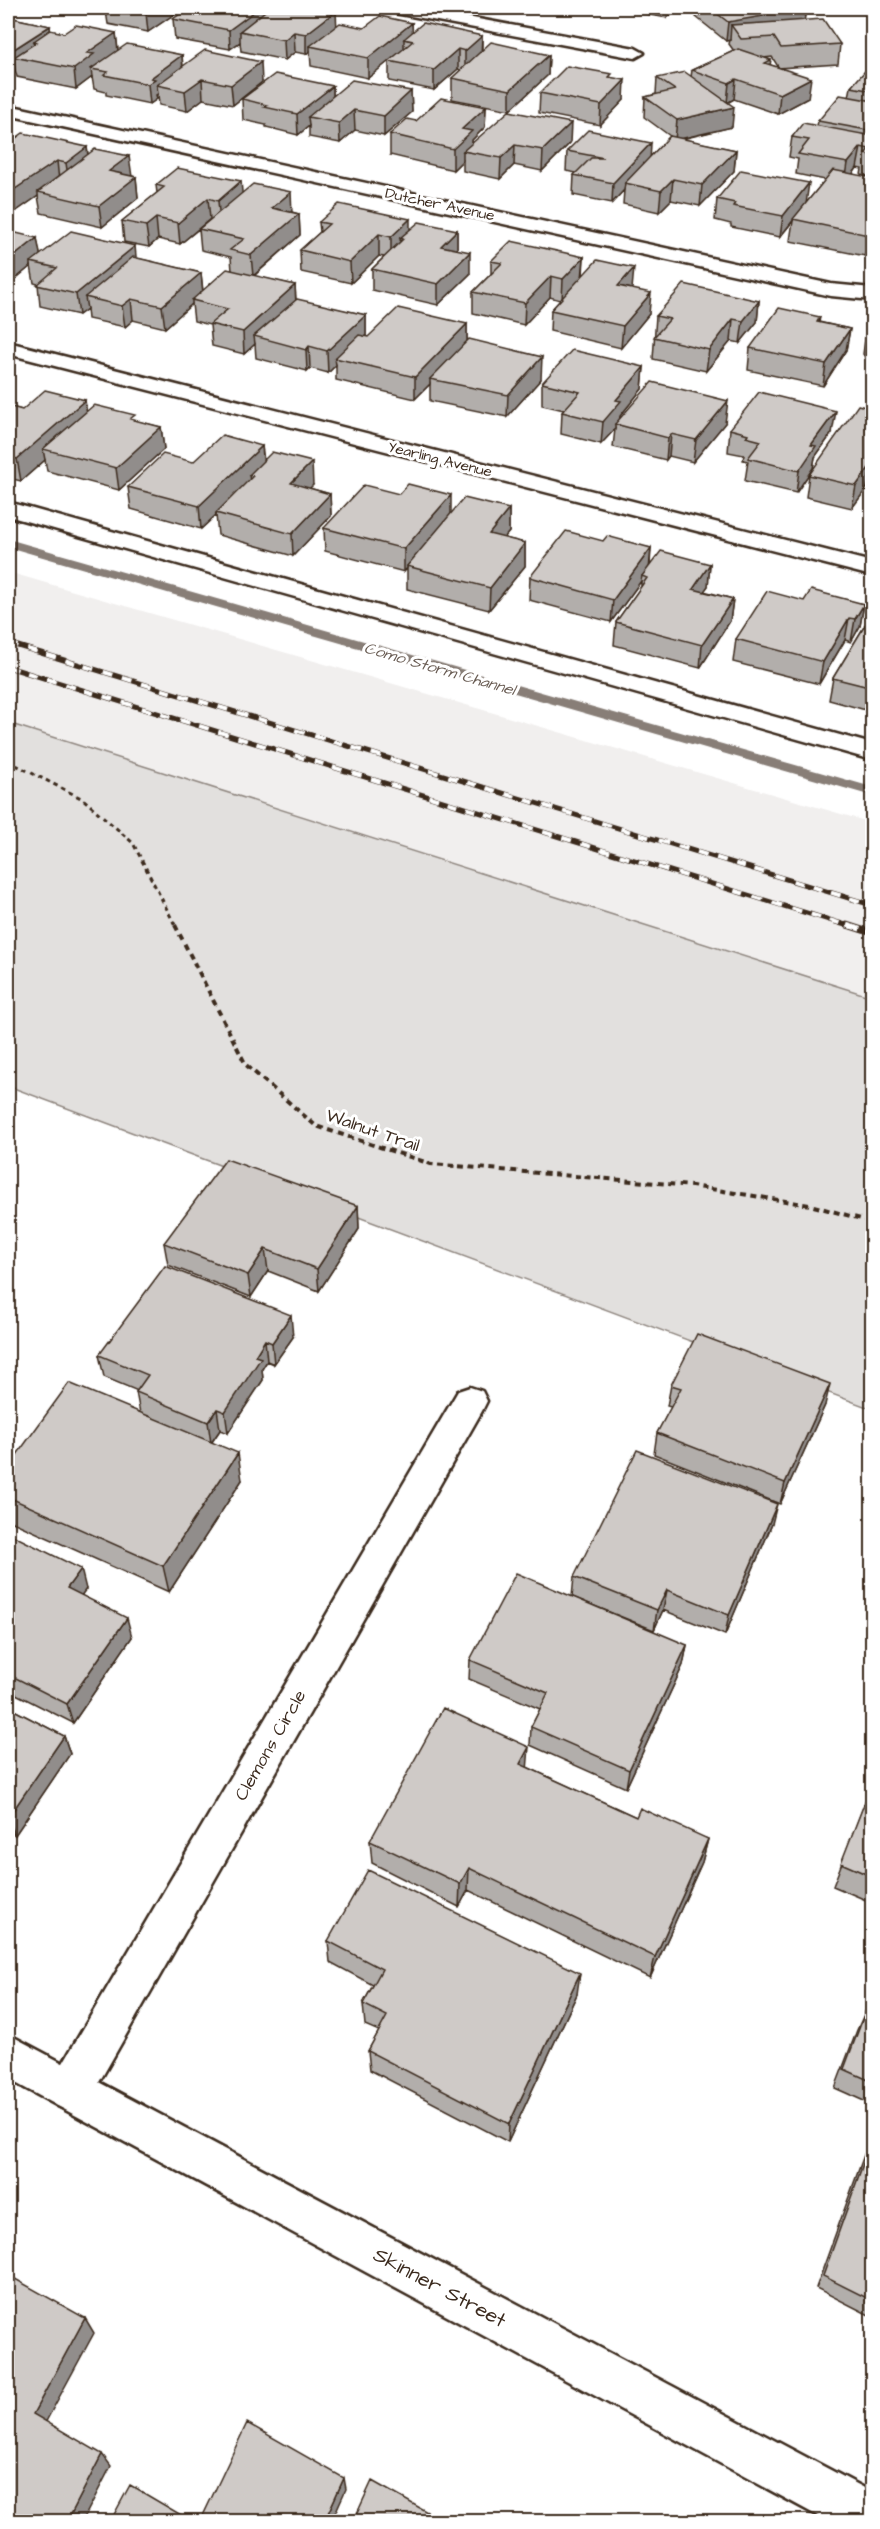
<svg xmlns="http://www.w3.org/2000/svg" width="880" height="2529" font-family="'Architects Daughter',sans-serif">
  <rect width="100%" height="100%" fill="#fff"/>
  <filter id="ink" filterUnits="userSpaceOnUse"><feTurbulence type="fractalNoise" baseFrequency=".0167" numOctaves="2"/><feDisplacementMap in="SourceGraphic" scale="12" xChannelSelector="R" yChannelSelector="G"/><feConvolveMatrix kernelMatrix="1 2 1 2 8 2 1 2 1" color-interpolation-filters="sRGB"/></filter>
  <g filter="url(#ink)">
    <path fill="#f1efee" d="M 8,572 L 872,823 L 872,997 L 8,723 Z"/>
    <path fill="#e2e0de" stroke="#8e857e" stroke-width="1.5" d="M 8,723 L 872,997 L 872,1409 L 8,1086 Z"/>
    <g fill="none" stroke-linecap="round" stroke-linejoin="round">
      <path fill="#887e77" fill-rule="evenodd" d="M 8,539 L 872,787 L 872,796 L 8,547 Z"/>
      <defs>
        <path id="service" d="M 8,502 L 872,744 L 872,760 L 8,516 Z"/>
        <path id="minor" d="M 387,8 L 419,8 L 635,48 L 644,53 L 635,58 L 395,13 Z
          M 8,105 L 831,284 L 872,288 L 872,300 L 831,296 L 8,115 Z
          M 8,342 L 872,562 L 872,576 L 8,354 Z
          M 470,1387 L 482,1391 L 487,1401 L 482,1411 L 86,2105 L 71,2112 L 56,2105 L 49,2090 L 56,2075 L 458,1391 Z"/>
        <path id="tertiary" d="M 8,2034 L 872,2492 L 872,2522 L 829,2522 L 8,2079 Z"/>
      </defs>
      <use href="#service" stroke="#3b2a1e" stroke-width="5"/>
      <use href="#minor" stroke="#3b2a1e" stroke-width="5"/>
      <use href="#tertiary" stroke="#3b2a1e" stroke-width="5"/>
      <path stroke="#3b2a1e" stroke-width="3" stroke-dasharray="4.5 4" stroke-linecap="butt" d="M 8,761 L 83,799 L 133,843 L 176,927"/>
      <path stroke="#3b2a1e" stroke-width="4" stroke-dasharray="6 4.5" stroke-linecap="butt" d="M 175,925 L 246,1065 L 316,1126 L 431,1164 L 692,1186 L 810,1205 L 872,1222"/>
      <use href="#service" fill="#fff" fill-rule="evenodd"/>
      <use href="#minor" fill="#fff" fill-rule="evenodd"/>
      <use href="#tertiary" fill="#fff" fill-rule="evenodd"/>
      <defs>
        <path id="rail-far1" d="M 8,643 L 872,905
          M 8,667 L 852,927"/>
        <path id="rail" d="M 847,925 L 872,933"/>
      </defs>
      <use href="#rail-far1" stroke="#3b2a1e" stroke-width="5"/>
      <use href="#rail" stroke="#3b2a1e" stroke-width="7"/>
      <use href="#rail-far1" stroke="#fff" stroke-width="4" stroke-dasharray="10" stroke-linecap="butt"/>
      <use href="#rail" stroke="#fff" stroke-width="4.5" stroke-dasharray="14" stroke-linecap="butt"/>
    </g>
    <path fill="#b2aeab" stroke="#3b2a1e" stroke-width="1.5" fill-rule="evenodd" d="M 76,8 L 322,8 L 336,26 L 364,28 L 412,23 L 412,32 L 482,36 L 482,51 L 549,55 L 548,75 L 510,110 L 452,99 L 452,78 L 461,70 L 458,69 L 434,90 L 389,81 L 389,61 L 368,78 L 311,66 L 310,51 L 306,54 L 295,52 L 285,60 L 241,51 L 240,42 L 230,49 L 175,39 L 173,19 L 180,14 L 176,13 L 148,32 L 108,24 L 106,11 L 103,13 Z
      M 611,8 L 678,8 L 667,18 Z
      M 697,8 L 806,8 L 804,20 L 840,44 L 838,64 L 779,68 L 808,98 L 778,114 L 734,99 L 727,103 L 732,127 L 682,139 L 736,150 L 734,171 L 700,206 L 671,200 L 659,212 L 623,204 L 624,190 L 612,203 L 573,195 L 574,175 L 576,173 L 566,171 L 567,151 L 650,157 L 670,136 L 644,117 L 645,97 L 656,94 L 657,78 L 691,77 L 692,70 L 734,51 L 729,44 L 730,40 L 726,41 L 696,17 ZM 772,57 L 779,68 L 770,65 L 771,60 L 763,58 Z
      M 8,17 L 50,26 L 50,31 L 64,33 L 116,33 L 118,50 L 182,55 L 183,66 L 262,82 L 233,105 L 203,99 L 187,111 L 159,105 L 158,94 L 156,95 L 157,99 L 150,104 L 106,95 L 106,92 L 94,89 L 92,77 L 76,89 L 17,77 L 15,70 L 9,74 L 8,73 Z
      M 873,63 L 873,177 L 861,175 L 862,169 L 857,168 L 853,174 L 873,245 L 865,256 L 790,241 L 793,221 L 780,237 L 731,227 L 731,224 L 715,220 L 717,199 L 806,203 L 825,180 L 796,174 L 798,159 L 789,157 L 792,137 L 817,126 L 818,121 L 849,97 L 851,87 Z
      M 611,77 L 624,100 L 600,125 L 539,113 L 540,93 Z
      M 333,86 L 333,96 L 411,91 L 412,112 L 384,136 L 355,130 L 340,143 L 309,137 L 309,126 L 298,135 L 266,127 L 266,125 L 243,120 L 242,99 Z
      M 486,107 L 485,127 L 472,140 L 472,143 L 570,143 L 542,171 L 514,165 L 500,179 L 463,171 L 463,160 L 453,170 L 390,155 L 390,134 L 416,121 Z
      M 8,144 L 87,147 L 88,154 L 132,176 L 136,177 L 138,198 L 102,227 L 41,213 L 38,196 L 15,212 L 8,210 Z
      M 156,185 L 242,193 L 292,212 L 299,214 L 300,235 L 254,276 L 295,285 L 296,300 L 366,315 L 366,337 L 467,324 L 467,341 L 541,379 L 507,417 L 430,401 L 430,384 L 415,399 L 336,380 L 336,365 L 328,373 L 310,368 L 307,371 L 256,358 L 255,344 L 244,354 L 212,346 L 210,325 L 194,321 L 192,304 L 165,328 L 133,320 L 125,327 L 88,319 L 87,309 L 79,315 L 40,306 L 38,284 L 34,283 L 31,266 L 8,285 L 37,238 L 40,255 L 136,258 L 201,273 L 203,291 L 232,271 L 231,257 L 201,250 L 199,229 L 210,220 L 180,244 L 158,239 L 149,247 L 124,242 L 122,221 L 157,193 Z
      M 319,222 L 410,229 L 457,230 L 457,249 L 470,274 L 438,305 L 372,290 L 372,269 L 384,257 L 379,256 L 351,283 L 301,272 L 300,250 L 320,232 Z
      M 584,257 L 583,276 L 633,289 L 649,314 L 621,348 L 550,331 L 551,310 L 560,300 L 550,297 L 524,325 L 473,313 L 473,292 L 491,274 L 491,261 Z
      M 759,301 L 757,322 L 740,343 L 731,341 L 706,371 L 653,359 L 656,316 Z
      M 820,317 L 819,322 L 850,329 L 846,350 L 823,386 L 748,370 L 750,348 Z
      M 866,332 L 873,332 L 873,369 L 863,354 Z
      M 644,367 L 642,389 L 620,416 L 620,419 L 725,423 L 693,462 L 669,456 L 666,460 L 613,447 L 615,429 L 601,444 L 561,434 L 562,412 L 564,410 L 542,405 L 542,383 Z
      M 85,400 L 86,411 L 136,421 L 161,427 L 164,449 L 119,490 L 47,471 L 45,460 L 21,481 L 8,478 L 8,406 L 22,410 Z
      M 873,409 L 873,489 L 867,488 L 852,508 L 806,497 L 809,475 Z
      M 730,429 L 832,433 L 815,457 L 813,468 L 796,493 L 745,481 L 748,461 L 743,460 L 744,455 L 728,452 Z
      M 262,446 L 264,461 L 313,485 L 309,488 L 330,494 L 331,516 L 293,556 L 218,535 L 216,515 L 201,529 L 131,509 L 128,487 Z
      M 509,509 L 509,532 L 504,538 L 525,543 L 525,566 L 489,610 L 407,589 L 407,568 L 404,572 L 325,551 L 324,528 L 451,514 Z
      M 603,541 L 651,548 L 650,565 L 710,564 L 708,586 L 704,591 L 733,599 L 730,621 L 700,668 L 614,645 L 616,622 L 641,587 L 641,581 L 611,622 L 529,600 L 530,577 Z
      M 804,601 L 864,604 L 860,626 L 851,642 L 845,640 L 819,684 L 733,662 L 736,639 Z
      M 873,612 L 873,712 L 829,700 L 833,678 Z
      M 358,1206 L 359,1229 L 319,1291 L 268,1271 L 251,1297 L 168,1265 L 164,1243 Z
      M 293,1337 L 274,1364 L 267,1361 L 262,1369 L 263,1380 L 228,1433 L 220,1430 L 212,1442 L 242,1480 L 169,1592 L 8,1520 L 8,1467 L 140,1413 L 136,1392 L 138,1391 L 104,1377 L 99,1355 Z
      M 671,1385 L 825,1405 L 780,1504 L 654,1454 L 657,1433 L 671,1407 L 667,1406 Z
      M 772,1524 L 725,1635 L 663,1610 L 654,1630 L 572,1597 L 574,1577 Z
      M 8,1533 L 86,1589 L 81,1595 L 132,1637 L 73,1723 L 8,1690 Z
      M 687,1645 L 683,1665 L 626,1788 L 530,1745 L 531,1727 L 540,1709 L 469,1679 L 470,1660 Z
      M 8,1707 L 64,1736 L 70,1754 L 15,1835 L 8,1831 Z
      M 527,1767 L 636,1817 L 708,1839 L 702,1862 L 650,1978 L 468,1890 L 459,1907 L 372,1863 L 370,1841 Z
      M 873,1781 L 873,1903 L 833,1886 Z
      M 328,1941 L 577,1994 L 508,2142 L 370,2070 L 368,2051 L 379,2031 L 365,2025 L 363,2004 L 373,1985 L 330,1962 Z
      M 866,2010 L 873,2013 L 873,2105 L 835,2088 L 857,2030 Z
      M 873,2130 L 873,2317 L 816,2288 Z"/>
    <path fill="#918d8b" stroke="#3b2a1e" stroke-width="1.5" d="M 102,8 L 106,8 L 106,11 L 103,13 Z
      M 154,8 L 176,8 L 176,13 L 148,32 L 146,13 Z
      M 259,8 L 273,8 L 240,31 L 240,42 L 230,49 L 229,30 Z
      M 668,8 L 678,8 L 667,18 Z
      M 783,8 L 806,8 L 804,23 L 731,25 L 730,40 L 726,41 L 728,22 L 758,12 Z
      M 336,11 L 337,31 L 310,46 L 310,51 L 306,54 L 306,34 Z
      M 412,23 L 413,41 L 404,39 L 404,49 L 368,78 L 368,58 Z
      M 50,26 L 52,45 L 34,41 L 37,56 L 14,57 L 15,70 L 9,74 L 8,53 Z
      M 294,32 L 295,52 L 285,60 L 284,40 Z
      M 116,33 L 118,52 L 91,69 L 92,77 L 76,89 L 74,69 L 87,53 Z
      M 482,36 L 481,56 L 465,70 L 465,51 Z
      M 458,49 L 458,69 L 434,90 L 434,70 Z
      M 182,55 L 183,75 L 157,85 L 158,94 L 156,95 L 157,99 L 150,104 L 148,84 L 151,78 Z
      M 549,55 L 548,75 L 510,110 L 510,90 Z
      M 261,62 L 262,82 L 233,105 L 231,85 Z
      M 811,78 L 808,98 L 778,114 L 780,94 Z
      M 202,79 L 203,99 L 187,111 L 185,91 Z
      M 736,79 L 734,99 L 727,103 L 729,83 Z
      M 625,80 L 624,100 L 600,125 L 601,105 Z
      M 333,86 L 333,107 L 308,117 L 309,126 L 298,135 L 297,114 Z
      M 411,91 L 412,112 L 384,136 L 384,116 Z
      M 486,107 L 485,127 L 472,140 L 472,152 L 463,151 L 463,160 L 453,170 L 453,149 L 462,129 Z
      M 734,107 L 732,127 L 675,140 L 677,120 Z
      M 354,110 L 355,130 L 340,143 L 339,123 Z
      M 571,123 L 570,143 L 542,171 L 543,150 Z
      M 651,143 L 650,163 L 625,183 L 624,190 L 612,203 L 613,183 Z
      M 515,145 L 514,165 L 500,179 L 501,158 Z
      M 87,147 L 89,167 L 69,183 L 66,163 Z
      M 861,147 L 857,168 L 845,184 L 848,163 Z
      M 736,150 L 734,171 L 700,206 L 702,185 Z
      M 129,156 L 132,177 L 109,171 Z
      M 57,161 L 59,181 L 38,192 L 38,196 L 15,212 L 12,191 Z
      M 136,177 L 138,198 L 102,227 L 99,206 Z
      M 673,179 L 671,200 L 659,212 L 661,191 Z
      M 241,181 L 243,202 L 220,222 L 218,201 Z
      M 809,183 L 806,204 L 780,237 L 783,216 Z
      M 291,192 L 292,213 L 272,208 Z
      M 208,198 L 210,219 L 180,244 L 178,223 Z
      M 299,214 L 300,235 L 253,276 L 251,255 Z
      M 156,218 L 158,239 L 149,247 L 146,226 Z
      M 410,219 L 410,240 L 400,238 L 401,249 L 391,258 L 391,237 Z
      M 873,228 L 873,245 L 865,256 L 868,235 Z
      M 457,230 L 457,251 L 441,246 Z
      M 379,234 L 379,256 L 351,283 L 350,262 Z
      M 37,238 L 41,259 L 31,262 L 31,266 L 8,285 L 8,261 Z
      M 135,246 L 137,267 L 85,297 L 87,309 L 79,315 L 76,294 Z
      M 470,252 L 470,274 L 438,305 L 438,284 Z
      M 584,257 L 582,279 L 562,300 L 563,279 Z
      M 634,268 L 632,289 L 618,286 Z
      M 201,273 L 203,294 L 192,300 L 192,304 L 165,328 L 162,306 Z
      M 551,276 L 550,297 L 524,325 L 525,303 Z
      M 295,285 L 296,306 L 254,336 L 255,344 L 244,354 L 243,332 Z
      M 651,293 L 649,314 L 621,348 L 623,326 Z
      M 131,299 L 133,320 L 125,327 L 122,306 Z
      M 759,301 L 757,322 L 740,343 L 743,321 Z
      M 366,315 L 366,337 L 335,358 L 336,365 L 328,373 L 327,351 Z
      M 733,319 L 731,341 L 706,371 L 709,350 Z
      M 467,324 L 467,346 L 430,379 L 430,384 L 415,399 L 415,377 Z
      M 850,329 L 846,350 L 823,386 L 826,364 Z
      M 309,346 L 310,368 L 307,371 L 306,350 Z
      M 542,357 L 541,379 L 507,417 L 508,395 Z
      M 644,367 L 642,389 L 620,416 L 619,423 L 615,424 L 615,429 L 601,444 L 603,422 L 616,400 Z
      M 85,400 L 88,422 L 43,449 L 45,460 L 21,481 L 17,459 Z
      M 728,401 L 725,423 L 693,462 L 696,440 Z
      M 836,411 L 832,433 L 815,457 L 813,468 L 796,493 L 799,471 L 811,445 Z
      M 161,427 L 164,449 L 119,490 L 116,468 Z
      M 671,434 L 669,456 L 666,460 L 668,438 Z
      M 262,446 L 264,468 L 253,476 L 249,475 L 250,482 L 216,513 L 216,515 L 201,529 L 199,506 Z
      M 312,462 L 313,485 L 292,506 L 291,483 Z
      M 871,465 L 867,488 L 852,508 L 856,486 Z
      M 330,494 L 331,516 L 293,556 L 292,534 Z
      M 451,495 L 451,518 L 407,566 L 407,568 L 404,572 L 404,549 Z
      M 509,509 L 509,532 L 488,556 L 489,534 Z
      M 525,543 L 525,566 L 489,610 L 490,588 Z
      M 651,548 L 649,570 L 642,576 L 641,581 L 611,622 L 613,600 Z
      M 710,564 L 708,586 L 690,611 L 693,589 Z
      M 733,599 L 730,621 L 700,668 L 702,645 Z
      M 864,604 L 860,626 L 851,642 L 855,619 Z
      M 849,618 L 845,640 L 819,684 L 823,662 Z
      M 358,1206 L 359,1229 L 319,1291 L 317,1269 Z
      M 265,1249 L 268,1271 L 251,1297 L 248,1275 Z
      M 291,1315 L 293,1337 L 274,1364 L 272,1343 Z
      M 265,1340 L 267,1361 L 262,1369 L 263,1380 L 228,1433 L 225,1412 L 255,1356 Z
      M 830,1384 L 825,1405 L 780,1504 L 785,1483 Z
      M 217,1409 L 220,1430 L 211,1443 L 208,1422 Z
      M 238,1453 L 242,1480 L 169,1592 L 163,1566 Z
      M 777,1504 L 772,1524 L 725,1635 L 729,1615 Z
      M 81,1569 L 86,1589 L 72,1608 L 67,1588 Z
      M 667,1590 L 663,1610 L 654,1630 L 657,1610 Z
      M 127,1618 L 132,1637 L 73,1723 L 67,1704 Z
      M 687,1645 L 683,1665 L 626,1788 L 629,1770 Z
      M 64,1736 L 70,1754 L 15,1835 L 8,1818 Z
      M 529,1747 L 527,1771 L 520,1764 Z
      M 708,1839 L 702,1862 L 650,1978 L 655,1957 Z
      M 469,1868 L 468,1890 L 459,1907 L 460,1884 Z
      M 580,1973 L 577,1994 L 508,2142 L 509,2124 Z
      M 85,2318 L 94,2333 L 43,2427 L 33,2414 Z
      M 102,2454 L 111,2466 L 82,2522 L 67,2522 Z
      M 344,2478 L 346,2489 L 331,2522 L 324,2522 Z"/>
    <path fill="#cfcac7" stroke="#3b2a1e" stroke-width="1.5" d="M 119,8 L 154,8 L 146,13 Z
      M 189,8 L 259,8 L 229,30 L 173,19 Z
      M 269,8 L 322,8 L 336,11 L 306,34 L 294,32 L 284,40 L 240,31 Z
      M 710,8 L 783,8 L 758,12 L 763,16 L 728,22 Z
      M 380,16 L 412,23 L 368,58 L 310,46 L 340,23 L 364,28 Z
      M 8,17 L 50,26 L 8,53 Z
      M 823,19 L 840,44 L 781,48 L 774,37 L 741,39 L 731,25 Z
      M 423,23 L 482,36 L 465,51 L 458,49 L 434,70 L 389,61 L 413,41 L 404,39 Z
      M 76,25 L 116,33 L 87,53 L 94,54 L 74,69 L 14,57 L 37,42 L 34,41 L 50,30 L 64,33 Z
      M 491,42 L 549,55 L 510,90 L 452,78 Z
      M 127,44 L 182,55 L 151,78 L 155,79 L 148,84 L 104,75 L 108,72 L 91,69 Z
      M 738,49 L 771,60 L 765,63 L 811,78 L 780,94 L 736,79 L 729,83 L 692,70 Z
      M 205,50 L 261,62 L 231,85 L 202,79 L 185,91 L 157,85 Z
      M 873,63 L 873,91 L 851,87 L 872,63 Z
      M 567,66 L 612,74 L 609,77 L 625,80 L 601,105 L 540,93 Z
      M 685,72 L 734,107 L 677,120 L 645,97 L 675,90 L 657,78 Z
      M 275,74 L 333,86 L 297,114 L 264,107 L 267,105 L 242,99 Z
      M 352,80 L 411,91 L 384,116 L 354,110 L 339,123 L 308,117 Z
      M 840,95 L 873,101 L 873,131 L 818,121 Z
      M 441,98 L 486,107 L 462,129 L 472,131 L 453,149 L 390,134 L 407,119 L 416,121 Z
      M 509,111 L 571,123 L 543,150 L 515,145 L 501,158 L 463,151 Z
      M 803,123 L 873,136 L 873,156 L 865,154 L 869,149 L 861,147 L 848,163 L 798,154 L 809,140 L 792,137 Z
      M 588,130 L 651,143 L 613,183 L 574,175 L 591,158 L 604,158 L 567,151 Z
      M 23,133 L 87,147 L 66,163 L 57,161 L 12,191 L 8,190 L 8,144 Z
      M 670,136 L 736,150 L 702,185 L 673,179 L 661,191 L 625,183 Z
      M 95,149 L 129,156 L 109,171 L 136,177 L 99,206 L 38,192 Z
      M 177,168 L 241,181 L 218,201 L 208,198 L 178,223 L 156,218 L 146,226 L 122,221 L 164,187 L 156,185 Z
      M 741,170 L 809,183 L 783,216 L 733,206 L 735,203 L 717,199 Z
      M 833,170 L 873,178 L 873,209 L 869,214 L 873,214 L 873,228 L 868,235 L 793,219 Z
      M 253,184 L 291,192 L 272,208 L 299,214 L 251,255 L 230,250 L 244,239 L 199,229 Z
      M 339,204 L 410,219 L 391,237 L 379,234 L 350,262 L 300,250 L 329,224 L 319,222 Z
      M 419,222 L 457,230 L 441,246 L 470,252 L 438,284 L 372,269 L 403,239 L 400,238 Z
      M 8,231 L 37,238 L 8,261 Z
      M 71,231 L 135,246 L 76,294 L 37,285 L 57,268 L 31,262 Z
      M 511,241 L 584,257 L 563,279 L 551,276 L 525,303 L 473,292 L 502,263 L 491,261 Z
      M 133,257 L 201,273 L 162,306 L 131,299 L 122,306 L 85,297 Z
      M 597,260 L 634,268 L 618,286 L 651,293 L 623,326 L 551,310 Z
      M 227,269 L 295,285 L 243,332 L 210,324 L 228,309 L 192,300 Z
      M 684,284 L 759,301 L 743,321 L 733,319 L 709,350 L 654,337 L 670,319 L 656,316 Z
      M 297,299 L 366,315 L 327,351 L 309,346 L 306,350 L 254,336 Z
      M 398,308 L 467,324 L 415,377 L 335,358 L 359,335 L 368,337 Z
      M 779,308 L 820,317 L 817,322 L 850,329 L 826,364 L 750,348 Z
      M 866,332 L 873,332 L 873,342 Z
      M 469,339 L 542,357 L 508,395 L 430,379 Z
      M 572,350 L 644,367 L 616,400 L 621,401 L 603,422 L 562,412 L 580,392 L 542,383 Z
      M 652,382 L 728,401 L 696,440 L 671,434 L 668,438 L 615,424 Z
      M 45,390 L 85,400 L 17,459 L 8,456 L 8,406 L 22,410 Z
      M 759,392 L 836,411 L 811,445 L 816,446 L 799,471 L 748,458 L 761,441 L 746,437 L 748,434 L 730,429 Z
      M 94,405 L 135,415 L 130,419 L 161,427 L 116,468 L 43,449 Z
      M 858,405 L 873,409 L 873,466 L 871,465 L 856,486 L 809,475 Z
      M 222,435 L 262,446 L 199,506 L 128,487 L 163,454 L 193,462 Z
      M 272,452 L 312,462 L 291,483 L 330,494 L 292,534 L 216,513 L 253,476 L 249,475 Z
      M 408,484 L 451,495 L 404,549 L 324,528 L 364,485 L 399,494 Z
      M 464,498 L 509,509 L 489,534 L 525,543 L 490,588 L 407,566 Z
      M 566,531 L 603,541 L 607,536 L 651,548 L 613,600 L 530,577 Z
      M 661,551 L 710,564 L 693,589 L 733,599 L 702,645 L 616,622 L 647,578 L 642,576 Z
      M 811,590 L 864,604 L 855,619 L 849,618 L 823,662 L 736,639 L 767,591 L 804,601 Z
      M 873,612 L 873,688 L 833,678 Z
      M 226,1159 L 358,1206 L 317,1269 L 265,1249 L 248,1275 L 164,1243 Z
      M 165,1266 L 291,1315 L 272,1343 L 265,1340 L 255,1356 L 261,1358 L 225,1412 L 217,1409 L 208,1422 L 136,1392 L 148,1375 L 99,1355 Z
      M 697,1334 L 830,1384 L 785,1483 L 657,1433 L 681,1388 L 671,1385 Z
      M 69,1383 L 238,1453 L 163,1566 L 8,1497 L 8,1467 Z
      M 637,1450 L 777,1504 L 729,1615 L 667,1590 L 657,1610 L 574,1577 Z
      M 8,1533 L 81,1569 L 67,1588 L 127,1618 L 67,1704 L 8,1674 Z
      M 516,1573 L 687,1645 L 629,1770 L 531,1727 L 548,1693 L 470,1660 Z
      M 8,1707 L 64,1736 L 8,1818 Z
      M 443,1708 L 529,1747 L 520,1764 L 636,1817 L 640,1808 L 708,1839 L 655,1957 L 469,1868 L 460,1884 L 370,1841 Z
      M 873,1781 L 873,1877 L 841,1863 Z
      M 368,1870 L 580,1973 L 509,2124 L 368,2051 L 387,2016 L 363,2004 L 382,1969 L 328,1941 Z
      M 866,2010 L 873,2013 L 873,2082 L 844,2069 Z
      M 873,2136 L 873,2301 L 823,2276 Z
      M 8,2275 L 85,2318 L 33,2414 L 102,2454 L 67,2522 L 8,2522 Z
      M 247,2423 L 344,2478 L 324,2522 L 200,2522 Z
      M 372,2481 L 445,2522 L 353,2522 Z
      M 130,2485 L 193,2522 L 110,2522 Z"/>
  </g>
  <g text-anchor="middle" stroke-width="6" stroke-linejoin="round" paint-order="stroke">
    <g font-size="15" fill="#3b2a1e" stroke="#fff">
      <text transform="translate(440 204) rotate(12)" y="5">Dutcher Avenue</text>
      <text transform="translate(440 459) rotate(14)" y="5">Yearling Avenue</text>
    </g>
    <g font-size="16" font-style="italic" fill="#685b52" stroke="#fff">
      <text transform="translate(440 668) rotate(16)" y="6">Como Storm Channel</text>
    </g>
    <g font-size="18" fill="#3b2a1e" stroke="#fff">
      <text transform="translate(373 1130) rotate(19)" y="6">Walnut Trail</text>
      <text transform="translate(270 1745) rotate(-60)" y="6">Clemons Circle</text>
    </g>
    <g font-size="21" fill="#3b2a1e" stroke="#fff">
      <text transform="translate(440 2287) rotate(28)" y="7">Skinner Street</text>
    </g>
  </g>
  <rect width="880" height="2529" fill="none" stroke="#fff" stroke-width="30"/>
  <rect x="15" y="15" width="850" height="2499" fill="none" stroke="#3b2a1e" stroke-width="2" filter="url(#ink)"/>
</svg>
